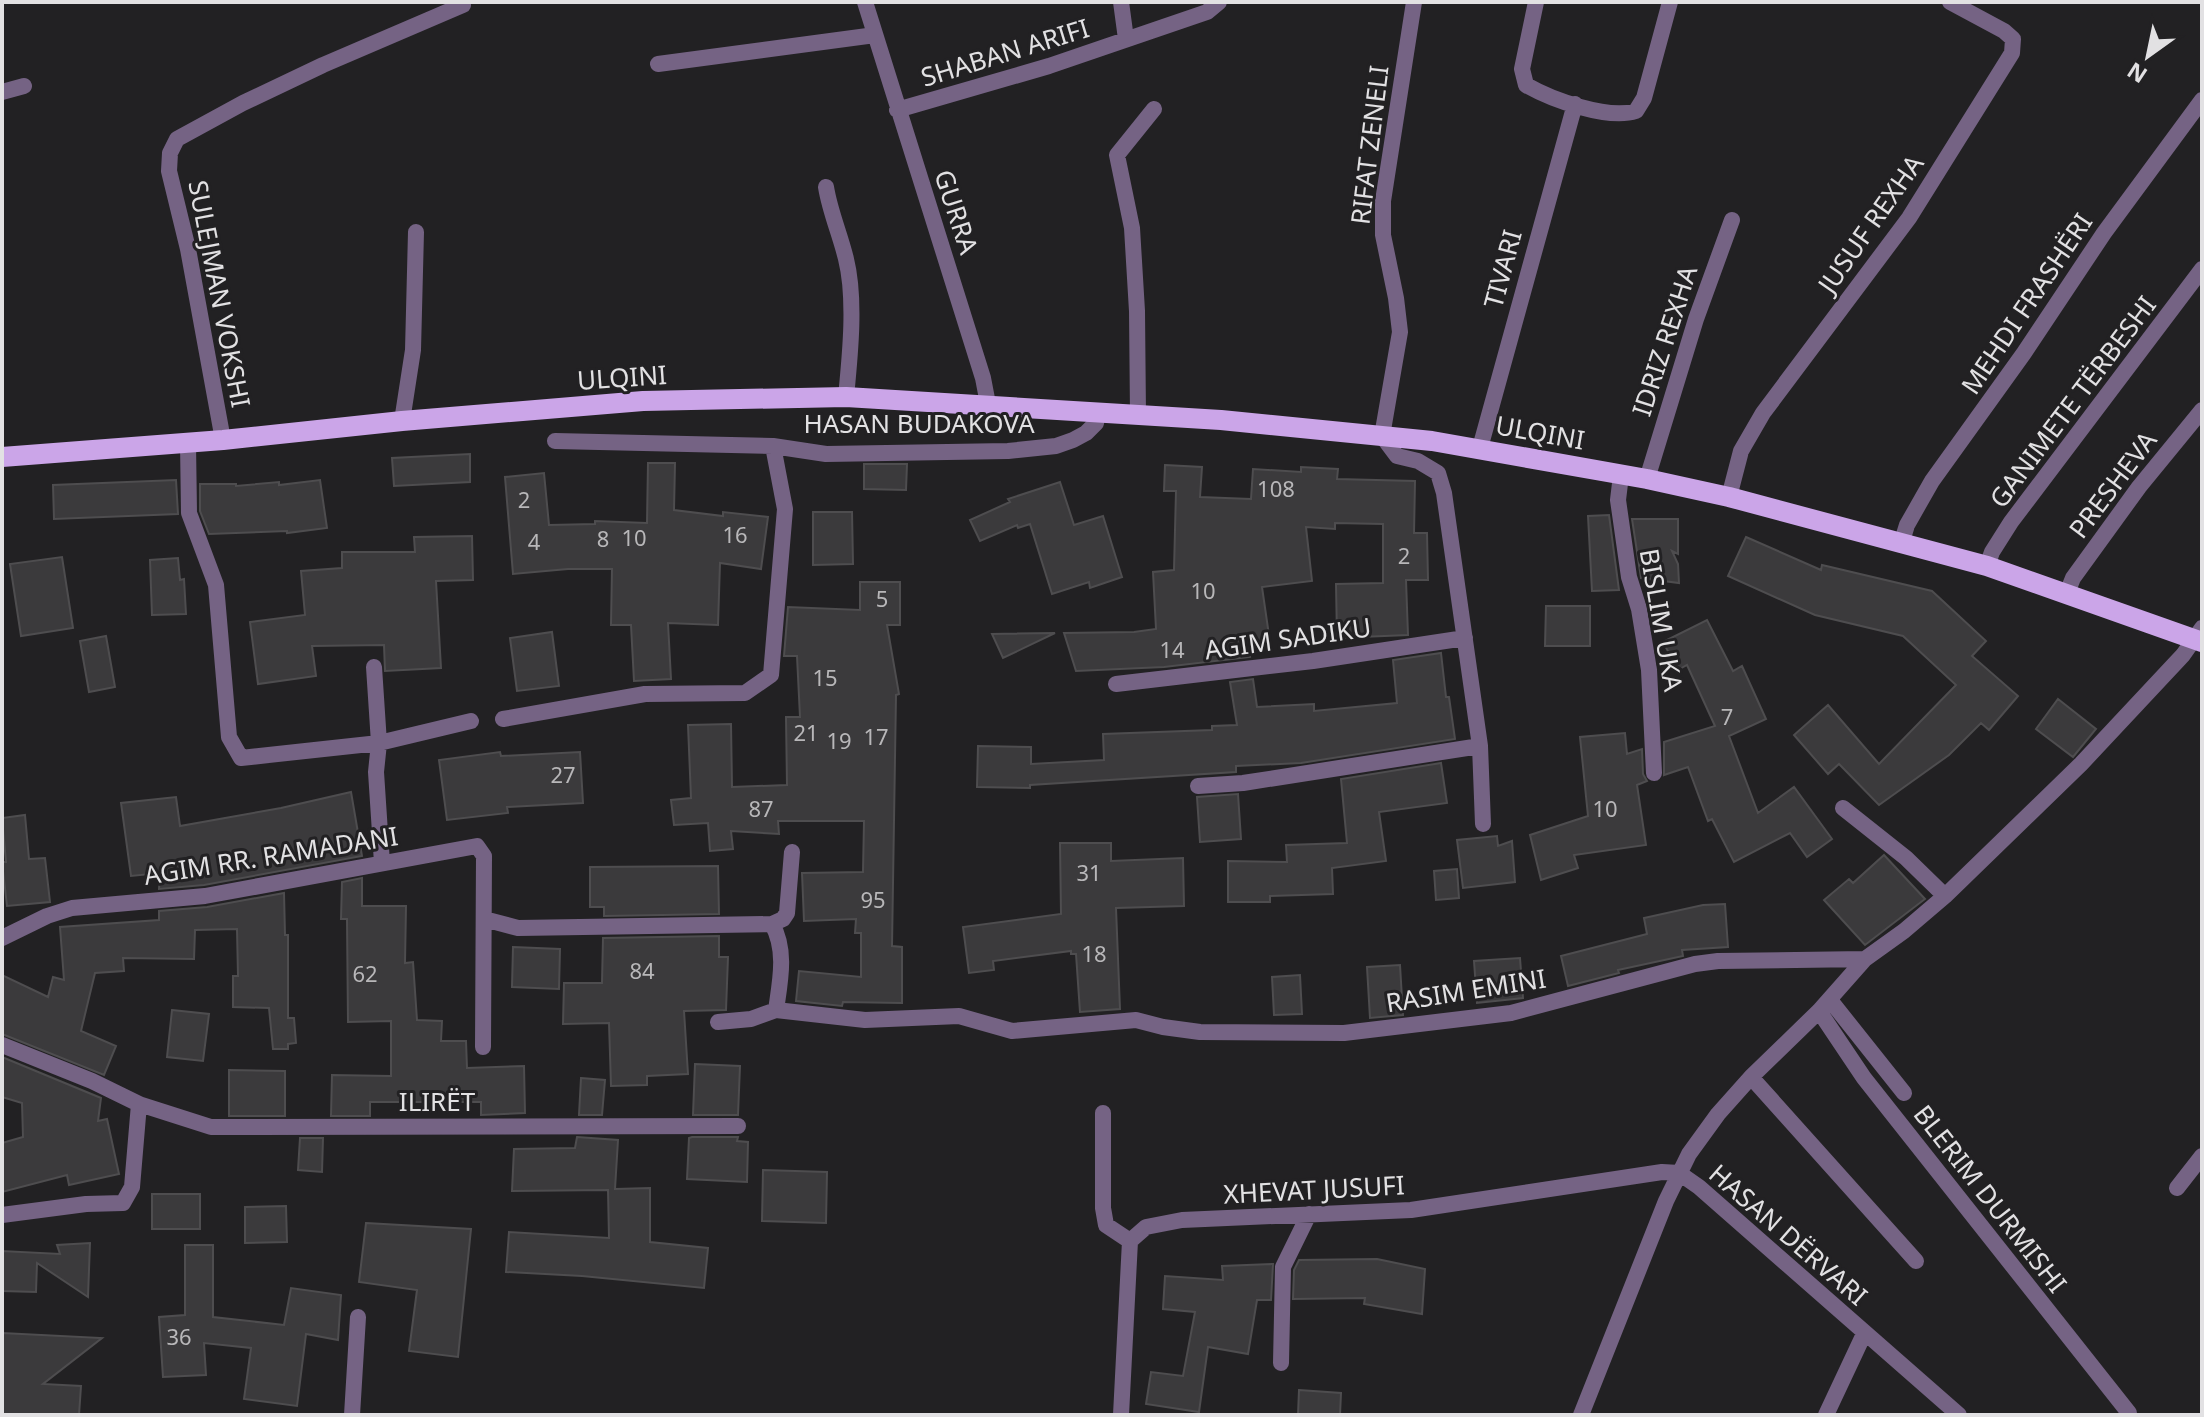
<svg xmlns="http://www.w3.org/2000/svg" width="2204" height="1417" font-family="'Noto Sans',sans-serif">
  <rect width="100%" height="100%" fill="#222123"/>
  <path fill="#3b3a3c" stroke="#4e4d4f" stroke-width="2" d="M 470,454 L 470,482 L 394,486 L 392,458 Z
    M 648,463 L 675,463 L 674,510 L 723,516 L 723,512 L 768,517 L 761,569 L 720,563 L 718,625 L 668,623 L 671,679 L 634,681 L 631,625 L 611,625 L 612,569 L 568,569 L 513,574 L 505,477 L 544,473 L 549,525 L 595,524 L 595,521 L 647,523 Z
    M 864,464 L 907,464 L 906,490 L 864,489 Z
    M 1165,465 L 1202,467 L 1200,497 L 1251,499 L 1253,469 L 1301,472 L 1301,467 L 1338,469 L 1337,479 L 1415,481 L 1414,533 L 1427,533 L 1428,580 L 1406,580 L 1408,635 L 1337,638 L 1336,584 L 1383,583 L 1383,524 L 1335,523 L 1335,529 L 1306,527 L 1312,581 L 1262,587 L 1271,649 L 1249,652 L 1250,657 L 1164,667 L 1076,671 L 1064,633 L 1134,632 L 1156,629 L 1153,572 L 1174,570 L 1176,491 L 1164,491 Z
    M 176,480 L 178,514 L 54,519 L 53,485 Z
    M 320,480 L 327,528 L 287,533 L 287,531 L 209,534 L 200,511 L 200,484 L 236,484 L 236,486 L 279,482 L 279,485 Z
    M 1060,482 L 1074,525 L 1103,516 L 1122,577 L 1090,588 L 1089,582 L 1052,594 L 1030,524 L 1018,528 L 1017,525 L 980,541 L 970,520 L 1010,502 L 1008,499 Z
    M 813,512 L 852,512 L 853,564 L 813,565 Z
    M 1609,515 L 1619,590 L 1592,591 L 1588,516 Z
    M 1632,519 L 1678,519 L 1678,554 L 1672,551 L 1678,564 L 1679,583 L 1641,578 Z
    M 472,536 L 473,580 L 436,581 L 441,668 L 385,671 L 384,645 L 312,646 L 316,676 L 258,684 L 250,622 L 305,615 L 301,571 L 342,568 L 342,552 L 415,552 L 414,537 Z
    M 1746,537 L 1821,570 L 1822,565 L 1932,591 L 1986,641 L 1972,656 L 2018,696 L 1989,730 L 1981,723 L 1949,755 L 1879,805 L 1839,764 L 1828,774 L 1794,735 L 1828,705 L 1879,764 L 1956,685 L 1903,636 L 1815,615 L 1728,576 Z
    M 62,557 L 73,628 L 21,636 L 10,564 Z
    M 178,558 L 180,580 L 184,579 L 186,614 L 152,615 L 150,560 Z
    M 860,582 L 900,582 L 900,625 L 887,625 L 899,694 L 896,695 L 892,946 L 902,947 L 902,1003 L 843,1002 L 842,1006 L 796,1001 L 799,971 L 861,977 L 861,933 L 855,933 L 856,919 L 804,921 L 802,873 L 863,872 L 864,821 L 778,821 L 779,834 L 731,831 L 733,849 L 710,851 L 708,823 L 674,825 L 671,800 L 691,798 L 688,725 L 731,724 L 732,787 L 787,785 L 786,717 L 800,717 L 797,656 L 784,656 L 788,607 L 860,610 Z
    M 1546,606 L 1590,606 L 1590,646 L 1545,646 Z
    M 1707,620 L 1733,671 L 1742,666 L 1766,719 L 1729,736 L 1758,813 L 1794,787 L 1832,839 L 1807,857 L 1790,833 L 1734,862 L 1712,819 L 1708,821 L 1688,767 L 1664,775 L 1664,742 L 1715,726 L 1687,665 L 1678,670 L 1663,642 Z
    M 552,632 L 559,686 L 517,691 L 510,638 Z
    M 1055,633 L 1003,658 L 992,634 Z
    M 106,636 L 115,687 L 89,692 L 80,641 Z
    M 1441,653 L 1446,697 L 1449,697 L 1455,739 L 1301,763 L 1236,766 L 1236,772 L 1030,785 L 1030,788 L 977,787 L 978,746 L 1031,747 L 1031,764 L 1104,760 L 1103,734 L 1212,730 L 1212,726 L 1237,725 L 1230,682 L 1253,679 L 1257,707 L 1314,704 L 1314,711 L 1397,703 L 1393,660 Z
    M 2058,699 L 2096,729 L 2073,757 L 2036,729 Z
    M 1625,733 L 1627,754 L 1642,749 L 1643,774 L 1647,781 L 1637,785 L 1646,845 L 1574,855 L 1578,868 L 1541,880 L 1530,835 L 1588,816 L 1580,737 Z
    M 500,752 L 501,756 L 580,752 L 583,803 L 507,807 L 508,813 L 447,820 L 439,760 Z
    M 1441,763 L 1447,803 L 1379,812 L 1386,861 L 1332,868 L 1333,894 L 1270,896 L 1270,902 L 1228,902 L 1228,861 L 1287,862 L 1286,845 L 1347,843 L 1341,779 Z
    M 351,792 L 362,856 L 204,885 L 159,889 L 160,873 L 131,876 L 121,803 L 176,797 L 180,826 L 281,808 Z
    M 1238,794 L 1241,839 L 1200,842 L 1197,797 Z
    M 25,815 L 29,859 L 45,858 L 50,902 L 7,906 L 2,862 L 6,862 L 2,818 Z
    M 1497,836 L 1498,846 L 1512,841 L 1515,882 L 1463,888 L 1457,840 Z
    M 1060,843 L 1111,843 L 1111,861 L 1183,858 L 1184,906 L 1116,908 L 1120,1009 L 1080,1012 L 1076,954 L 1071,954 L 1071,951 L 993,961 L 994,970 L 969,973 L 963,927 L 1061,914 Z
    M 1884,855 L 1925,899 L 1865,945 L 1824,900 L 1849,879 L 1853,883 Z
    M 718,866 L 719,914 L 604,916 L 604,907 L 590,907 L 590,867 Z
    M 1457,869 L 1459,898 L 1436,900 L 1434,871 Z
    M 362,878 L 362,906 L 406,906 L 405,963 L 413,962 L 417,1020 L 442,1021 L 441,1041 L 466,1041 L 467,1068 L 524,1066 L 525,1113 L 481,1115 L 481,1102 L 370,1102 L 370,1116 L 331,1116 L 332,1075 L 391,1076 L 391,1021 L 348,1022 L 347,919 L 341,919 L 342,882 Z
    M 284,893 L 285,935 L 288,935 L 288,1018 L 294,1018 L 296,1043 L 288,1044 L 288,1049 L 273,1049 L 269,1008 L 233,1007 L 233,976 L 238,976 L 237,929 L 195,930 L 194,959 L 123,958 L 124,971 L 95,973 L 81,1031 L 116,1046 L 104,1075 L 2,1034 L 2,975 L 48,997 L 53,977 L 64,980 L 60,927 L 159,920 L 159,911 L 207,907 Z
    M 1725,904 L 1728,947 L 1682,950 L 1683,956 L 1618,970 L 1619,973 L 1568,986 L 1561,956 L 1647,934 L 1644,918 L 1703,905 Z
    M 719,936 L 719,957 L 728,957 L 726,1010 L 684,1011 L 688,1074 L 647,1076 L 647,1085 L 611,1086 L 609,1023 L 563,1024 L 564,983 L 602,983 L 603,938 Z
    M 513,947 L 560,949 L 559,989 L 512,987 Z
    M 1520,958 L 1523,998 L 1477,1003 L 1474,961 Z
    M 1400,965 L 1403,1015 L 1370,1018 L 1367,967 Z
    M 1300,975 L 1302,1014 L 1274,1015 L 1272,977 Z
    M 172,1010 L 209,1014 L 203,1061 L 167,1057 Z
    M 2,1057 L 101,1098 L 98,1121 L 107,1119 L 119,1174 L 69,1185 L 67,1175 L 2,1192 L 2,1143 L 23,1137 L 22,1103 L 2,1097 Z
    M 695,1064 L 740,1066 L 738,1115 L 693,1115 Z
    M 229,1070 L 285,1071 L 285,1116 L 229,1116 Z
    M 581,1078 L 605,1080 L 602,1115 L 579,1115 Z
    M 577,1137 L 618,1140 L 615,1189 L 650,1188 L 650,1242 L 708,1248 L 704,1288 L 582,1276 L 506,1272 L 509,1232 L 609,1238 L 608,1190 L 512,1191 L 514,1149 L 575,1148 Z
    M 692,1137 L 738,1137 L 737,1141 L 748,1142 L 747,1182 L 687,1179 L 689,1138 Z
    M 300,1138 L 323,1138 L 322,1172 L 298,1170 Z
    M 763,1170 L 827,1172 L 826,1223 L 762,1221 Z
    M 152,1194 L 200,1194 L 200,1229 L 152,1229 Z
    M 286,1206 L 287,1242 L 245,1243 L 245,1207 Z
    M 366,1223 L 471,1229 L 458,1357 L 409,1351 L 417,1290 L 359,1282 Z
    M 90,1243 L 88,1297 L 37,1263 L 36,1292 L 2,1291 L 2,1251 L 60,1254 L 57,1245 Z
    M 185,1245 L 213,1245 L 213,1317 L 284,1325 L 291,1288 L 341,1295 L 338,1340 L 306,1334 L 297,1406 L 244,1399 L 251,1348 L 204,1343 L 206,1375 L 163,1377 L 159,1317 L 185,1315 Z
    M 1377,1259 L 1425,1269 L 1422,1314 L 1364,1304 L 1365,1298 L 1293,1299 L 1294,1270 L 1299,1260 Z
    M 1273,1264 L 1271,1300 L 1257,1300 L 1248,1354 L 1208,1347 L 1199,1412 L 1146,1404 L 1151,1372 L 1183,1376 L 1195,1312 L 1163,1309 L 1165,1276 L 1223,1280 L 1222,1266 Z
    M 2,1333 L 102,1338 L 43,1384 L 81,1386 L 79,1415 L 2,1415 Z
    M 1299,1390 L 1341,1393 L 1340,1415 L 1298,1415 Z"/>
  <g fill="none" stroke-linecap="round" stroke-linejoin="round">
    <path stroke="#756384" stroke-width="16" d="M 865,2 L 983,378 L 988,404
      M 1121,2 L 1126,39
      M 1414,2 L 1383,201 L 1383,235 L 1396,298 L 1400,332 L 1382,436 L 1397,456 L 1418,461 L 1438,473 L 1444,493 L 1480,746 L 1483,824
      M 1536,2 L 1522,69 L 1526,85 C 1552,100 1608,120 1636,111 L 1644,98 L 1670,2
      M 658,64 L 875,35
      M 2,92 L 24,86
      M 897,110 L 1049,66 L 1207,12 L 1219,2
      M 826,187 C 830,212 840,234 846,259 C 856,299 850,356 846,397
      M 1138,415 L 1137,311 L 1132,228 L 1117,155 L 1154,109
      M 402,421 L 413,350 L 416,232
      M 223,440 L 188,249 L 169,171 L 170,153 L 177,139 L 243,103 L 323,65 L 463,5
      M 188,443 L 189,513 L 216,585 L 229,737 L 241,758 L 379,743 L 471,721
      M 773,446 L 826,454 L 1008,451 L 1056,446 L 1073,440 L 1086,433 L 1096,423 L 1098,412
      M 1480,448 L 1575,104
      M 1621,475 L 1618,500 L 1629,577 L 1639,609 L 1649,670 L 1654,773
      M 1647,479 L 1696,319 L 1732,220
      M 1729,497 L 1741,451 L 1763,413 L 1909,218 L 2012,53 L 2013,39 L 2004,31 L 1950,2
      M 1902,541 L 1907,525 L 1932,481 L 2024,353 L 2104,233 L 2202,100
      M 1987,566 L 1992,552 L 2011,522 L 2202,269
      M 2067,593 L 2073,578 L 2139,487 L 2202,410
      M 374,667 L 379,743 L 376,772 L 382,863
      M 1116,684 L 1313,661 L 1465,638
      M 503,719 L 645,694 L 745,693 L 771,675 L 785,509 L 773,446 L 555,441
      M 1198,786 L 1243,783 L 1480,746
      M 1843,808 L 1906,858 L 1945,896
      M 484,919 L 518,928 L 772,924 C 787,950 780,982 776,1010 L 865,1020 L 959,1016 L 1012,1031 L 1136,1020 L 1163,1027 L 1200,1032 L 1344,1033 L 1511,1013 L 1695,964 L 1718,961 L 1865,959
      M 772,924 L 783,919 L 787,913 L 792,852
      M 2,938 L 47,916 L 72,908 L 205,896 L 477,846 L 484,856 L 483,1047
      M 1830,1000 L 1904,1093
      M 1819,1011 L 1864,1078 L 2129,1413
      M 718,1022 L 751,1019 L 776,1010
      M 2,1045 L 92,1081 L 139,1104 L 211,1127 L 738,1126
      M 1751,1077 L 1916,1261
      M 1103,1113 L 1103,1208 L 1106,1225 L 1130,1241
      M 2177,1188 L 2202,1156
      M 2,1215 L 86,1204 L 123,1203 L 132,1187 L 139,1104
      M 1281,1363 L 1283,1267 L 1309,1214
      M 352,1415 L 358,1317
      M 1121,1415 L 1130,1241 L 1146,1227 L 1182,1220 L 1411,1210 L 1662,1172 L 1679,1173 L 1699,1187 L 1959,1415
      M 1581,1415 L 1666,1201 L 1689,1154 L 1718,1114 L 1751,1077 L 1819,1011 L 1865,959 L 1904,931 L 1945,896 L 2081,764 L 2183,655 L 2202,628
      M 1826,1415 L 1864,1334"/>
    <path stroke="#cba5e8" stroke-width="20" d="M 2,457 L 223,440 L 402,421 L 643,401 L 846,397 L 1221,420 L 1432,441 L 1647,479 L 1729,497 L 1987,566 L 2202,642"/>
  </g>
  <g text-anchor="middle" stroke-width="6" stroke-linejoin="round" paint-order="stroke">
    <g font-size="22" fill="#b8b7b9">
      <text x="1276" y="497">108</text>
      <text x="524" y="508">2</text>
      <text x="735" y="543">16</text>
      <text x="634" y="546">10</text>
      <text x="603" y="547">8</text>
      <text x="534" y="550">4</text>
      <text x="1404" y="564">2</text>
      <text x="1203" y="599">10</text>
      <text x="882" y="607">5</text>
      <text x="1172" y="658">14</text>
      <text x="825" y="686">15</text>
      <text x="1727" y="725">7</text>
      <text x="806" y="741">21</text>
      <text x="876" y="745">17</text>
      <text x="839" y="749">19</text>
      <text x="563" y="783">27</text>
      <text x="761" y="817">87</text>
      <text x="1605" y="817">10</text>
      <text x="1089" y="881">31</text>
      <text x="873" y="908">95</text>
      <text x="1094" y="962">18</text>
      <text x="642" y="979">84</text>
      <text x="365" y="982">62</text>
      <text x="179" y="1345">36</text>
    </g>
    <g font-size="26" fill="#e2e1e3" stroke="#222123">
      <text transform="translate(1005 53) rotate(-17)" y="9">SHABAN ARIFI</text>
      <text transform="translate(1370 145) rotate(-83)" y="9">RIFAT ZENELI</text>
      <text transform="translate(956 212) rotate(72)" y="9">GURRA</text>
      <text transform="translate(1871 224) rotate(-55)" y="9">JUSUF REXHA</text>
      <text transform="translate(1503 269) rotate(-75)" y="9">TIVARI</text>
      <text transform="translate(219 294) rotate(79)" y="9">SULEJMAN VOKSHI</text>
      <text transform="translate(2027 304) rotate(-56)" y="9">MEHDI FRASHËRI</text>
      <text transform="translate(1665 341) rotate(-72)" y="9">IDRIZ REXHA</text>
      <text transform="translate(622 378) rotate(-4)" y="9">ULQINI</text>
      <text transform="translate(2073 402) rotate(-53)" y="9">GANIMETE TËRBESHI</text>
      <text x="919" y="433">HASAN BUDAKOVA</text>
      <text transform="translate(1540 433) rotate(10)" y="9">ULQINI</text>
      <text transform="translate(2113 485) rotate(-53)" y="9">PRESHEVA</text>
      <text transform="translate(1661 620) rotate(80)" y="9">BISLIM UKA</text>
      <text transform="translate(1288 639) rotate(-8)" y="9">AGIM SADIKU</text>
      <text transform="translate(271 856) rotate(-9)" y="9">AGIM RR. RAMADANI</text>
      <text transform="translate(1466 991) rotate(-9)" y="9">RASIM EMINI</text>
      <text x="437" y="1111">ILIRËT</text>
      <text transform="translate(1314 1190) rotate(-3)" y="9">XHEVAT JUSUFI</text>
      <text transform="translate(1990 1199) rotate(52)" y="9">BLERIM DURMISHI</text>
      <text transform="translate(1788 1235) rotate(41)" y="9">HASAN DËRVARI</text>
    </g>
  </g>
  <rect width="2204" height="1417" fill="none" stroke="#e2e1e3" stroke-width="8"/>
  <g transform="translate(2148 56) rotate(213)" stroke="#222123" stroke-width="6" paint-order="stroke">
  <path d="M0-6L14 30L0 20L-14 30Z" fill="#e2e1e3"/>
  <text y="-12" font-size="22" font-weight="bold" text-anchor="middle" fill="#e2e1e3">N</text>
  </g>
</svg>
